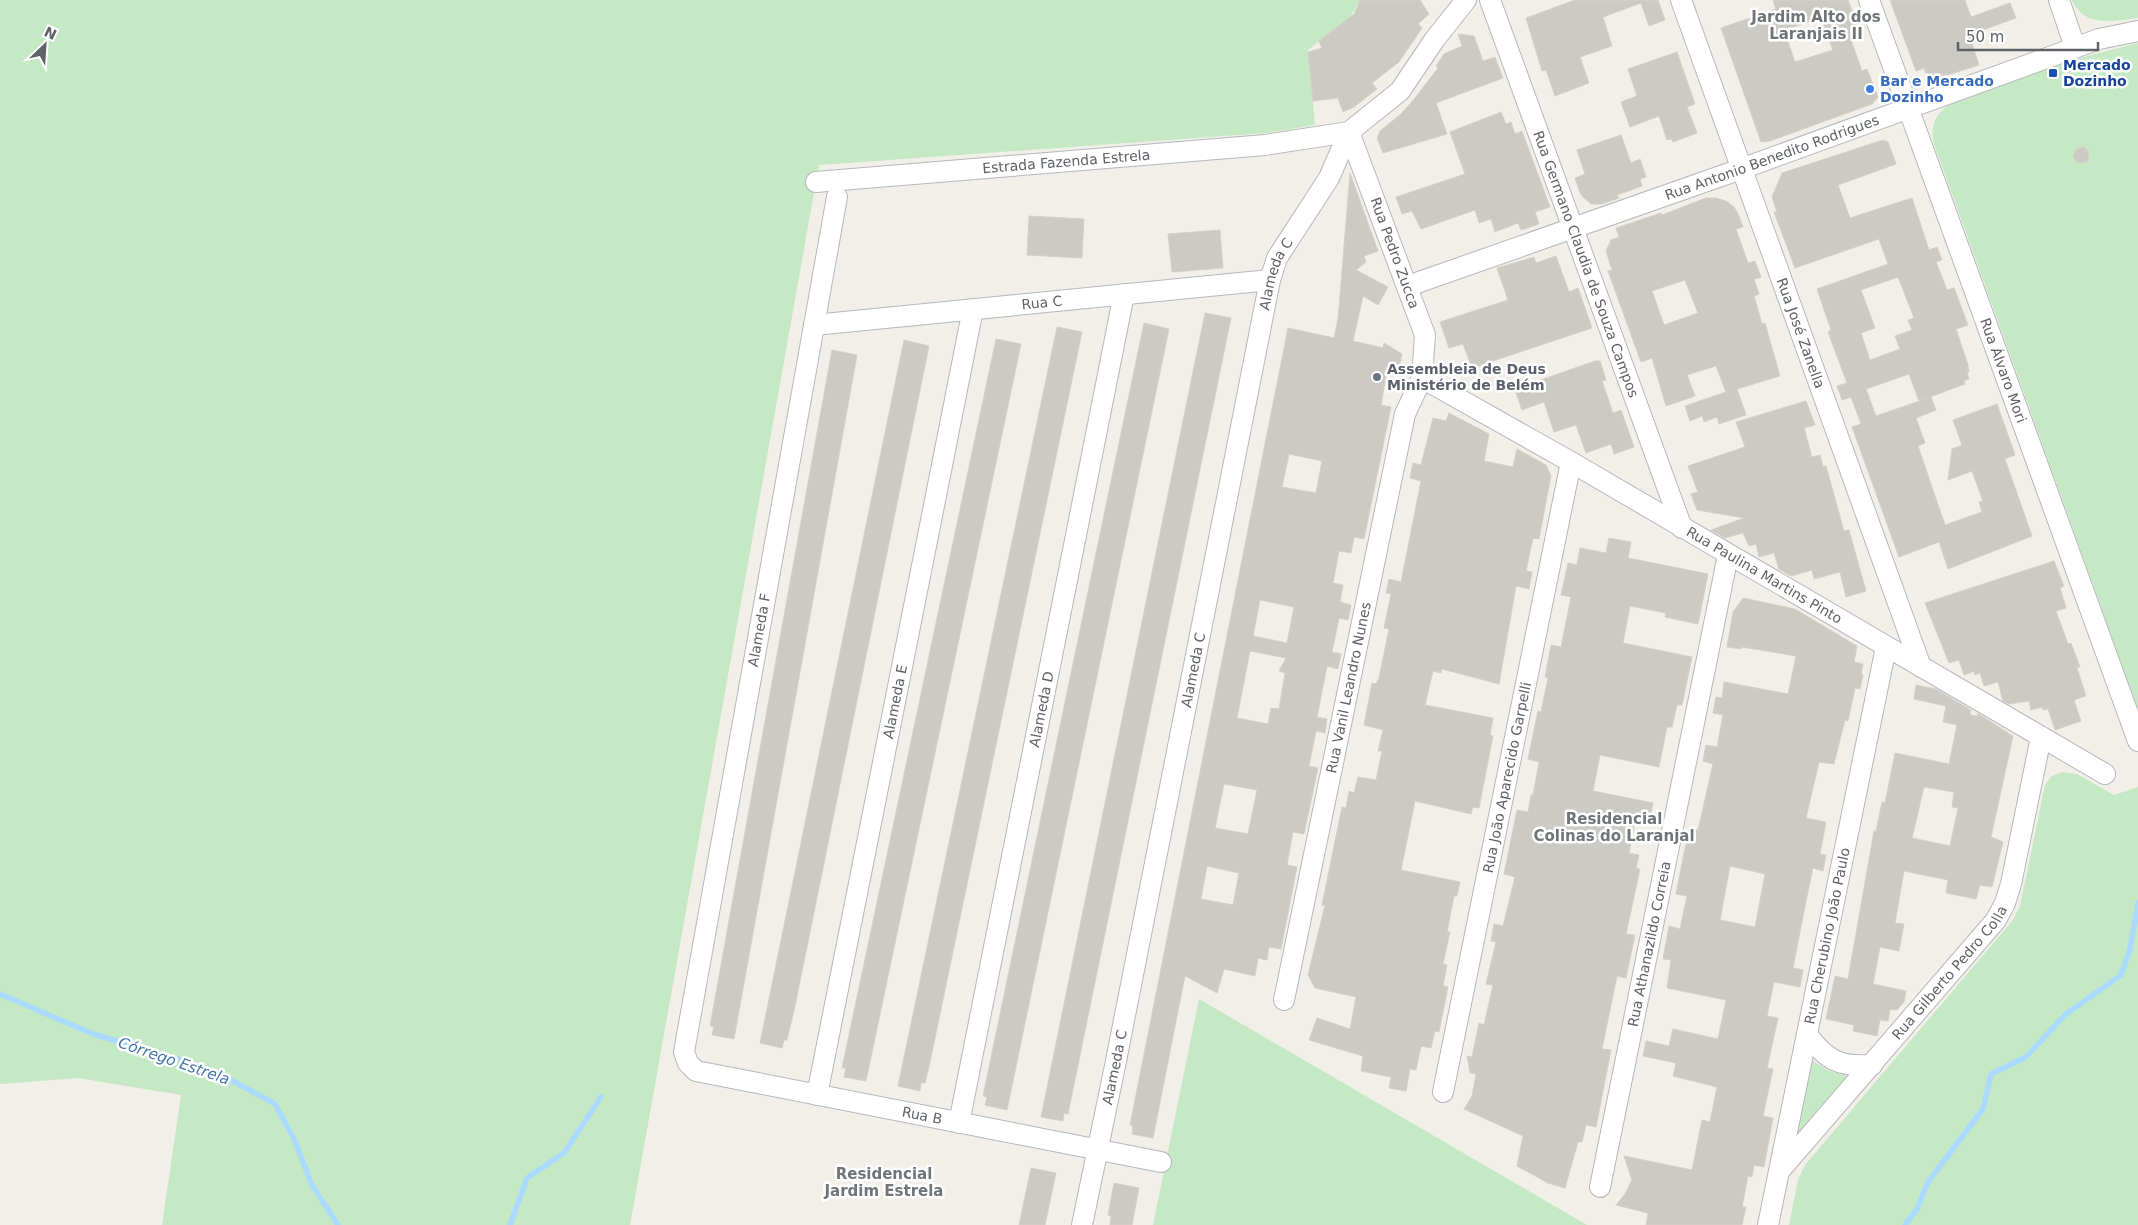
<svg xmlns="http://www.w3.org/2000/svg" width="2138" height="1225" font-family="'DejaVu Sans',sans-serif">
  <rect width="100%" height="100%" fill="#f1efe8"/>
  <path fill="#c5e8c5" d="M 0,0 L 1360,0 L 1350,17 L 1308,50 L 1315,125 L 1266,133 L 819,165 L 630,1225 L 162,1225 L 181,1095 L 78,1078 L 0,1084 Z
    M 2072,0 L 2138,0 L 2138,18 C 2113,21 2084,28 2072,0 Z
    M 2138,43 L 2138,709 L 1933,141 C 1931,125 1936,113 1950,104 L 2061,63 Z
    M 2062,772 L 2077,774 L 2114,795 L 2138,787 L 2138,1225 L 1789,1225 L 1798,1180 L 1805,1165 L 2013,920 L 2020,906 L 2045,785 L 2052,776 Z
    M 1199,999 L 1587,1225 L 1153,1225 Z
    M 1812,1060 L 1829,1071 L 1850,1077 L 1797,1136 Z"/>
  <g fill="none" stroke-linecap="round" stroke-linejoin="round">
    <path stroke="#aadaff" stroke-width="5.5" d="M 0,994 L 93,1034 L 187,1062 L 231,1080 L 275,1104 L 294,1139 L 312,1185 L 338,1225
      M 510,1225 L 527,1178 L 564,1153 L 601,1097
      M 1905,1225 L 1917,1209 L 1928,1182 L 1983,1109 L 1991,1074 L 2026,1057 L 2066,1014 L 2121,975 L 2130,949 L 2138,903"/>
  </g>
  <path fill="#cccac5" stroke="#d6d1c6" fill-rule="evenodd" d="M 1360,0 L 1420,0 L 1429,14 L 1418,24 L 1422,28 L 1399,62 L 1372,83 L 1377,89 L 1354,107 L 1343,112 L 1338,98 L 1313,101 L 1308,52 L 1322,48 L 1319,41 L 1354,14 Z
    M 1575,0 L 1658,0 L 1665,20 L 1649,26 L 1641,3 L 1603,17 L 1612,46 L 1580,57 L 1589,83 L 1555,96 L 1546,70 L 1542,71 L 1526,18 Z
    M 1773,0 L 1848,0 L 1862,36 L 1851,40 L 1862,71 L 1867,69 L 1878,97 L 1872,104 L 1770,141 L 1761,142 L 1721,28 L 1776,9 ZM 1821,18 L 1833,50 L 1795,62 L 1784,30 Z
    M 1890,0 L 1965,0 L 1971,17 L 2010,3 L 2016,18 L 1969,35 L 1979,65 L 1929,81 L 1924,68 L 1916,71 Z
    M 1458,34 L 1474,36 L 1483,61 L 1495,57 L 1503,78 L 1436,103 L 1447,134 L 1383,153 L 1377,138 L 1380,131 L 1401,114 L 1415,98 L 1438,68 L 1436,66 L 1444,54 L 1462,46 Z
    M 1677,52 L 1695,104 L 1687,107 L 1697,133 L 1673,142 L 1671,139 L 1667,140 L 1659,116 L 1630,127 L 1621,102 L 1637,96 L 1628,69 Z
    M 1501,112 L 1506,124 L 1511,122 L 1515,134 L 1522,131 L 1550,207 L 1535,212 L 1539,224 L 1521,230 L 1518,223 L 1495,232 L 1491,219 L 1479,223 L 1475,210 L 1421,229 L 1412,211 L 1402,214 L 1396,197 L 1465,174 L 1450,132 Z
    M 1621,135 L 1631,163 L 1640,159 L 1646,177 L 1640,179 L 1642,186 L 1617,195 L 1619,198 L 1602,204 L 1591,204 L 1581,195 L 1575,178 L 1585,174 L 1577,150 Z
    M 1883,140 L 1888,142 L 1896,164 L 1838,185 L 1850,218 L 1912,198 L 1929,250 L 1937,247 L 1942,260 L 1936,262 L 1947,290 L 1954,288 L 1968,325 L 1956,329 L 1968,365 L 1969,372 L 1967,373 L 1969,379 L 1964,381 L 1965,384 L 1919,401 L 1909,374 L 1866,389 L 1876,416 L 1931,397 L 1936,410 L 1916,418 L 1925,443 L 1918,446 L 1945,525 L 1982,512 L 1979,502 L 1983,501 L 1972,471 L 1948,480 L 1952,449 L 1962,445 L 1953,420 L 1997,404 L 2015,455 L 2005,459 L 2032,536 L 1948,569 L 1939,542 L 1899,557 L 1852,427 L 1861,424 L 1851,397 L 1842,400 L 1837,386 L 1847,383 L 1828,332 L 1831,330 L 1817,289 L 1888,264 L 1879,239 L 1795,268 L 1774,212 L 1777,212 L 1772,197 L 1782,173 ZM 1898,277 L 1914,318 L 1908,320 L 1912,330 L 1895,336 L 1900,349 L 1870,360 L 1861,333 L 1875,328 L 1861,290 Z
    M 2084,147 L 2089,153 L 2087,162 L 2078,163 L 2073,157 L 2076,149 Z
    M 1350,173 L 1378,251 L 1364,256 L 1366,262 L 1356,270 L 1388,287 L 1378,305 L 1363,296 L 1353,341 L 1383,348 L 1384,343 L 1402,354 L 1398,372 L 1387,370 L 1381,405 L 1391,407 L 1364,539 L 1354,537 L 1351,553 L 1339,551 L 1333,583 L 1343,585 L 1340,602 L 1351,605 L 1348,620 L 1339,618 L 1332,652 L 1341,654 L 1338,669 L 1327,666 L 1317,717 L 1327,719 L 1325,733 L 1316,731 L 1309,766 L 1318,768 L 1304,834 L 1293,832 L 1287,865 L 1297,867 L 1281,949 L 1269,947 L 1267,960 L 1258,958 L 1255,976 L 1224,969 L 1217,993 L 1185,976 L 1153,1138 L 1132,1134 L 1133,1126 L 1130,1125 L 1288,328 L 1334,338 L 1338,319 ZM 1289,454 L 1322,461 L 1316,493 L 1282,487 ZM 1260,600 L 1294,607 L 1287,643 L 1253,636 ZM 1250,651 L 1286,658 L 1279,671 L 1285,673 L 1279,709 L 1271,708 L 1268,724 L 1237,718 ZM 1224,784 L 1257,790 L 1248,834 L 1215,828 ZM 1207,866 L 1239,873 L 1233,905 L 1201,899 Z
    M 1706,198 L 1716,198 L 1726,201 L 1734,207 L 1739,216 L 1743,227 L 1736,229 L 1748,263 L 1755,261 L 1761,277 L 1754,279 L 1759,294 L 1754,296 L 1762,324 L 1765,323 L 1780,376 L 1737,389 L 1746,415 L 1719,424 L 1717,417 L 1704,422 L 1702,416 L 1690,421 L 1685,406 L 1726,392 L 1716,366 L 1687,375 L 1695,396 L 1666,406 L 1652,358 L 1641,362 L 1608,271 L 1612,270 L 1606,251 L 1611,240 L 1619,237 L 1616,228 L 1661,213 L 1662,215 ZM 1685,280 L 1698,313 L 1664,325 L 1652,291 Z
    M 1029,216 L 1084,219 L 1082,258 L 1027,255 Z
    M 1220,230 L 1223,268 L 1172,272 L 1168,234 Z
    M 1556,256 L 1569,292 L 1578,288 L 1592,328 L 1472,368 L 1463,344 L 1449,348 L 1440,322 L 1508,300 L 1497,268 L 1534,257 L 1536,263 Z
    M 1205,313 L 1231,318 L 1068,1114 L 1064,1113 L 1063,1121 L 1041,1117 Z
    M 1144,323 L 1169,329 L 1007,1110 L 985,1105 L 987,1097 L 983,1096 Z
    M 1057,327 L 1082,332 L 930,1062 L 925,1083 L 921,1083 L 920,1091 L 898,1086 Z
    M 996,339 L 1021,344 L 866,1081 L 844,1077 L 846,1068 L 842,1068 Z
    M 904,340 L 929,346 L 795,1006 L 787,1040 L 784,1040 L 782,1048 L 760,1043 Z
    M 832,350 L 857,355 L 734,1039 L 712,1035 L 714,1027 L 710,1026 Z
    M 1595,361 L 1600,361 L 1606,380 L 1602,381 L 1613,413 L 1621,410 L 1634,447 L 1614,454 L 1611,444 L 1586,453 L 1576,425 L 1554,432 L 1544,402 L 1522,410 L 1514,387 L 1531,381 L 1532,383 Z
    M 1806,401 L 1815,425 L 1804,428 L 1812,457 L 1820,455 L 1823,467 L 1826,466 L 1844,531 L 1849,530 L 1866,591 L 1846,597 L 1840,572 L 1814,579 L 1812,570 L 1791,576 L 1779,569 L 1774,553 L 1759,557 L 1756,544 L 1749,546 L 1743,533 L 1725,538 L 1711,530 L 1744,518 L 1697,510 L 1691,494 L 1698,492 L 1688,466 L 1745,447 L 1736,422 Z
    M 1449,413 L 1489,434 L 1484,461 L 1513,467 L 1517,449 L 1546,465 L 1551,476 L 1539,539 L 1533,538 L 1526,571 L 1532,572 L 1529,589 L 1516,586 L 1499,684 L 1442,669 L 1441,673 L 1433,671 L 1425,705 L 1493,718 L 1490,735 L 1493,736 L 1479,808 L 1473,807 L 1471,814 L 1415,801 L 1401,870 L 1460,882 L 1457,896 L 1454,896 L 1447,932 L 1450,932 L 1443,964 L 1447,965 L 1443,986 L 1448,987 L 1439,1032 L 1435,1031 L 1431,1048 L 1421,1046 L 1416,1070 L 1410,1069 L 1406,1091 L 1389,1088 L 1391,1077 L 1361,1071 L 1363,1056 L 1309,1040 L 1317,1018 L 1350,1029 L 1356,997 L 1315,988 L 1308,975 L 1325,905 L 1322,905 L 1342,807 L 1346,808 L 1349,791 L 1354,793 L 1358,777 L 1376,780 L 1382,751 L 1378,751 L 1383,730 L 1364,725 L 1372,683 L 1376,684 L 1379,678 L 1389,629 L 1384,628 L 1391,594 L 1386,593 L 1389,579 L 1401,582 L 1421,481 L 1410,478 L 1413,463 L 1421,465 L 1433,418 L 1446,421 Z
    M 1609,538 L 1631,542 L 1628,558 L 1708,574 L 1698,624 L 1665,617 L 1666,613 L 1630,606 L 1623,643 L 1692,657 L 1682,705 L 1677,705 L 1672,727 L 1667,727 L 1659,767 L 1600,755 L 1593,791 L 1653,803 L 1650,819 L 1636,816 L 1629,853 L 1639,855 L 1636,868 L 1640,869 L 1626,934 L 1635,935 L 1626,978 L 1617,976 L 1602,1049 L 1611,1050 L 1596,1127 L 1586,1125 L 1582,1142 L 1578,1142 L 1565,1188 L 1548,1183 L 1517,1166 L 1523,1136 L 1464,1109 L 1472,1096 L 1476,1074 L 1470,1073 L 1467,1056 L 1472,1057 L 1479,1023 L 1484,1025 L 1493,985 L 1486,984 L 1496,942 L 1491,941 L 1494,924 L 1503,926 L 1515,877 L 1504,874 L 1517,810 L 1528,812 L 1531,795 L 1533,795 L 1539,762 L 1528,759 L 1538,711 L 1541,712 L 1548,678 L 1545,677 L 1551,645 L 1561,647 L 1571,597 L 1561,595 L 1568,563 L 1577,565 L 1580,548 L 1606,553 Z
    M 2054,561 L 2064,586 L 2060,588 L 2066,608 L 2056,611 L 2068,644 L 2071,643 L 2080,667 L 2077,668 L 2086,696 L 2074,700 L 2081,721 L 2055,730 L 2048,709 L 2043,710 L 2042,707 L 2031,710 L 2029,701 L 2009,704 L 2003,701 L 1998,682 L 1984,686 L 1980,673 L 1975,675 L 1974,671 L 1964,675 L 1959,660 L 1949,663 L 1925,603 Z
    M 1743,598 L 1795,609 L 1857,646 L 1854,662 L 1863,664 L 1861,674 L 1863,675 L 1860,689 L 1855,688 L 1848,721 L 1845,720 L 1834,764 L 1819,762 L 1806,818 L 1826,822 L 1820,854 L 1826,855 L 1823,871 L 1813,868 L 1806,901 L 1793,968 L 1803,970 L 1800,987 L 1774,982 L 1767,1016 L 1778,1018 L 1767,1068 L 1773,1069 L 1763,1116 L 1773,1118 L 1764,1167 L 1754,1165 L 1752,1177 L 1748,1176 L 1742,1207 L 1746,1207 L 1742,1225 L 1646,1225 L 1648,1213 L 1616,1205 L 1625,1194 L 1632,1180 L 1624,1156 L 1692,1170 L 1702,1120 L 1710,1122 L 1717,1087 L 1673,1076 L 1676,1063 L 1643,1056 L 1646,1041 L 1669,1046 L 1673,1029 L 1718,1039 L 1726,1000 L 1667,988 L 1671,960 L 1663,959 L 1669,926 L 1680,929 L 1687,896 L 1676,894 L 1689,828 L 1698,830 L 1713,764 L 1703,761 L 1706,745 L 1717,747 L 1723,715 L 1713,713 L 1716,697 L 1722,698 L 1724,682 L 1788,694 L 1796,656 L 1742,647 L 1741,649 L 1727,647 L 1733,612 ZM 1730,866 L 1765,874 L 1755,927 L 1720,920 Z
    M 1916,685 L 1936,689 L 1971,710 L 1970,715 L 1978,716 L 1977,713 L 2013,736 L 1991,837 L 2003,842 L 1992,887 L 1980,885 L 1976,899 L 1946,893 L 1948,880 L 1904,871 L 1895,923 L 1904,924 L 1899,951 L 1880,947 L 1873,984 L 1906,991 L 1904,1002 L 1897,1010 L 1890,1009 L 1888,1021 L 1880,1020 L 1877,1036 L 1853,1031 L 1854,1025 L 1826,1019 L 1835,976 L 1848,979 L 1874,831 L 1876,831 L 1882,802 L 1885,803 L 1895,753 L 1949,764 L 1957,725 L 1943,722 L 1946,706 L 1914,699 ZM 1924,787 L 1954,792 L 1952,807 L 1958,808 L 1950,846 L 1912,838 Z
    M 1031,1168 L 1056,1173 L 1045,1225 L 1019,1225 Z
    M 1114,1183 L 1139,1188 L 1132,1225 L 1110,1225 L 1111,1216 L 1108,1215 Z"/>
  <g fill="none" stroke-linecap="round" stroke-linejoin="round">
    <defs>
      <g id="minor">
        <path id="s1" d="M 1490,0 L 1682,528"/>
        <path id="s2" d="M 1681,0 L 1921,667"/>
        <path id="s3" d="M 1869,0 L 2138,741"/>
        <path d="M 2059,0 L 2075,47"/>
        <path id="s4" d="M 816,182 L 1265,145 L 1349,132 L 1400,91 L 1435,39 L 1466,0"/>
        <path id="s5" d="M 837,197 L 684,1052 L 688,1063 L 696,1071 L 1161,1162"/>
        <path id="s6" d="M 1408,286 L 1741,169 L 2099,39 L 2138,31"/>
        <path id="s7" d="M 814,325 L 1270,280"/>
        <path id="s8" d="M 1422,378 L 1571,462 L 2105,774"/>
        <path id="s9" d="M 1284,1000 L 1405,414 L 1422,378 L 1425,335 L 1349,132"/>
        <path d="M 1807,1035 C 1828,1061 1839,1067 1872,1065"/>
        <path id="s10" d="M 1443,1092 L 1571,462"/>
        <path id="s11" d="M 817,1095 L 973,309"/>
        <path id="s12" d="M 959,1123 L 1124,294"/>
        <path id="s13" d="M 1781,1169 L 1996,920 L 2005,903 L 2011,884 L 2041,737"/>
        <path id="s14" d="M 1600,1187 L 1728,555"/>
        <path id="s15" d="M 1082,1225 L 1115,1066 L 1270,280 L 1277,258 L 1329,178 L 1349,132"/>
        <path id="s16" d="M 1768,1225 L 1886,647"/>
      </g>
    </defs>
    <use href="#minor" stroke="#b5b8bc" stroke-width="22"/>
    <use href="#minor" stroke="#fff" stroke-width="20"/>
  </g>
  <rect fill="#1a4fb4" stroke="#fff" stroke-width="2" x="2048" y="68" width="10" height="10" rx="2.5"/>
  <circle fill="#3f7fe0" stroke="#fff" stroke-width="2" cx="1870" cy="89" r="5"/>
  <circle fill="#6b7280" stroke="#fff" stroke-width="2" cx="1377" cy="377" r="5"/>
  <g text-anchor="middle" stroke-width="5" stroke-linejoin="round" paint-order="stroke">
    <g font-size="14" font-weight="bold" fill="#164399" stroke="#fff" text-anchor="start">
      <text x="2063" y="70">Mercado<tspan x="2063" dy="16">Dozinho</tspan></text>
    </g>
    <g font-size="14" font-weight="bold" fill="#366cbe" stroke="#fff" text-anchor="start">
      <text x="1880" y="86">Bar e Mercado<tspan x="1880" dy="16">Dozinho</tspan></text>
    </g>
    <g font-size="14" fill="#5f6368" stroke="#fff">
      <text dy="5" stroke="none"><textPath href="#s6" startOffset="386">Rua Antonio Benedito Rodrigues</textPath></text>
      <text dy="5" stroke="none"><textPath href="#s4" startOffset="251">Estrada Fazenda Estrela</textPath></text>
      <text transform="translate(1395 253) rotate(70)" y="5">Rua Pedro Zucca</text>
      <text dy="5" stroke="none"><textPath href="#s1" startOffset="281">Rua Germano Claudia de Souza Campos</textPath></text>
      <text dy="5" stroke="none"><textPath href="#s15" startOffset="971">Alameda C</textPath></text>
      <text dy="5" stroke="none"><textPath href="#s7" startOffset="229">Rua C</textPath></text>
      <text dy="5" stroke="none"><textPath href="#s2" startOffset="354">Rua José Zanella</textPath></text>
      <text dy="5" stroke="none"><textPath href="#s3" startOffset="394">Rua Álvaro Mori</textPath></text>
      <text dy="5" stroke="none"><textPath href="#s8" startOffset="395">Rua Paulina Martins Pinto</textPath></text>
      <text transform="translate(759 630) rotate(-80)" y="5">Alameda F</text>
      <text dy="5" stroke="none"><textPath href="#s15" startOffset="566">Alameda C</textPath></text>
      <text dy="5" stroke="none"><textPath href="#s9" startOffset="319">Rua Vanil Leandro Nunes</textPath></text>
      <text dy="5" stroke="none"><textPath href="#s11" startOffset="401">Alameda E</textPath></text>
      <text dy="5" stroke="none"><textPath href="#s12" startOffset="422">Alameda D</textPath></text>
      <text dy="5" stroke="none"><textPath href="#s10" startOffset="321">Rua João Aparecido Garpelli</textPath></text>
      <text dy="5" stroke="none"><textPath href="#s16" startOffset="295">Rua Cherubino João Paulo</textPath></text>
      <text dy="5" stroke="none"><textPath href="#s14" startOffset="248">Rua Athanazildo Correia</textPath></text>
      <text dy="5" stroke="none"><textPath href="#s13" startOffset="259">Rua Gilberto Pedro Colla</textPath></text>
      <text dy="5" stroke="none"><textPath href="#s15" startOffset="161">Alameda C</textPath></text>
      <text dy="5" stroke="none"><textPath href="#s5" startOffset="1122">Rua B</textPath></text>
    </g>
    <g font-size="14" font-weight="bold" fill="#5b616d" stroke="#fff" text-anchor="start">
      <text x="1387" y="374">Assembleia de Deus<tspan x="1387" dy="16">Ministério de Belém</tspan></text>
    </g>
    <g font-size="15" font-weight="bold" fill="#70757a" stroke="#fff">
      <text x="1816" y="22">Jardim Alto dos<tspan x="1816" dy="17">Laranjais II</tspan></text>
      <text x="1614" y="824">Residencial<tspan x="1614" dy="17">Colinas do Laranjal</tspan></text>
      <text x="884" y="1179">Residencial<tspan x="884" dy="17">Jardim Estrela</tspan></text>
    </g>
    <g font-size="15" font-style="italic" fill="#4174aa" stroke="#fff">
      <text transform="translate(174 1061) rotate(19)" y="5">Córrego Estrela</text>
    </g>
  </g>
  <g transform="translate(45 45) rotate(25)" stroke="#ffffff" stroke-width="4" paint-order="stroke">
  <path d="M0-4L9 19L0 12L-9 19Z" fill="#5f6368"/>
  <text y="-8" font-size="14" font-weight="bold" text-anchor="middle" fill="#5f6368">N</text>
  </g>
  <path d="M1958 42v8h140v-8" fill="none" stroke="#5f6368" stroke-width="2.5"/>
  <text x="1966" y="42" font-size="15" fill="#5f6368" stroke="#ffffff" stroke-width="4" paint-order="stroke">50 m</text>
</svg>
